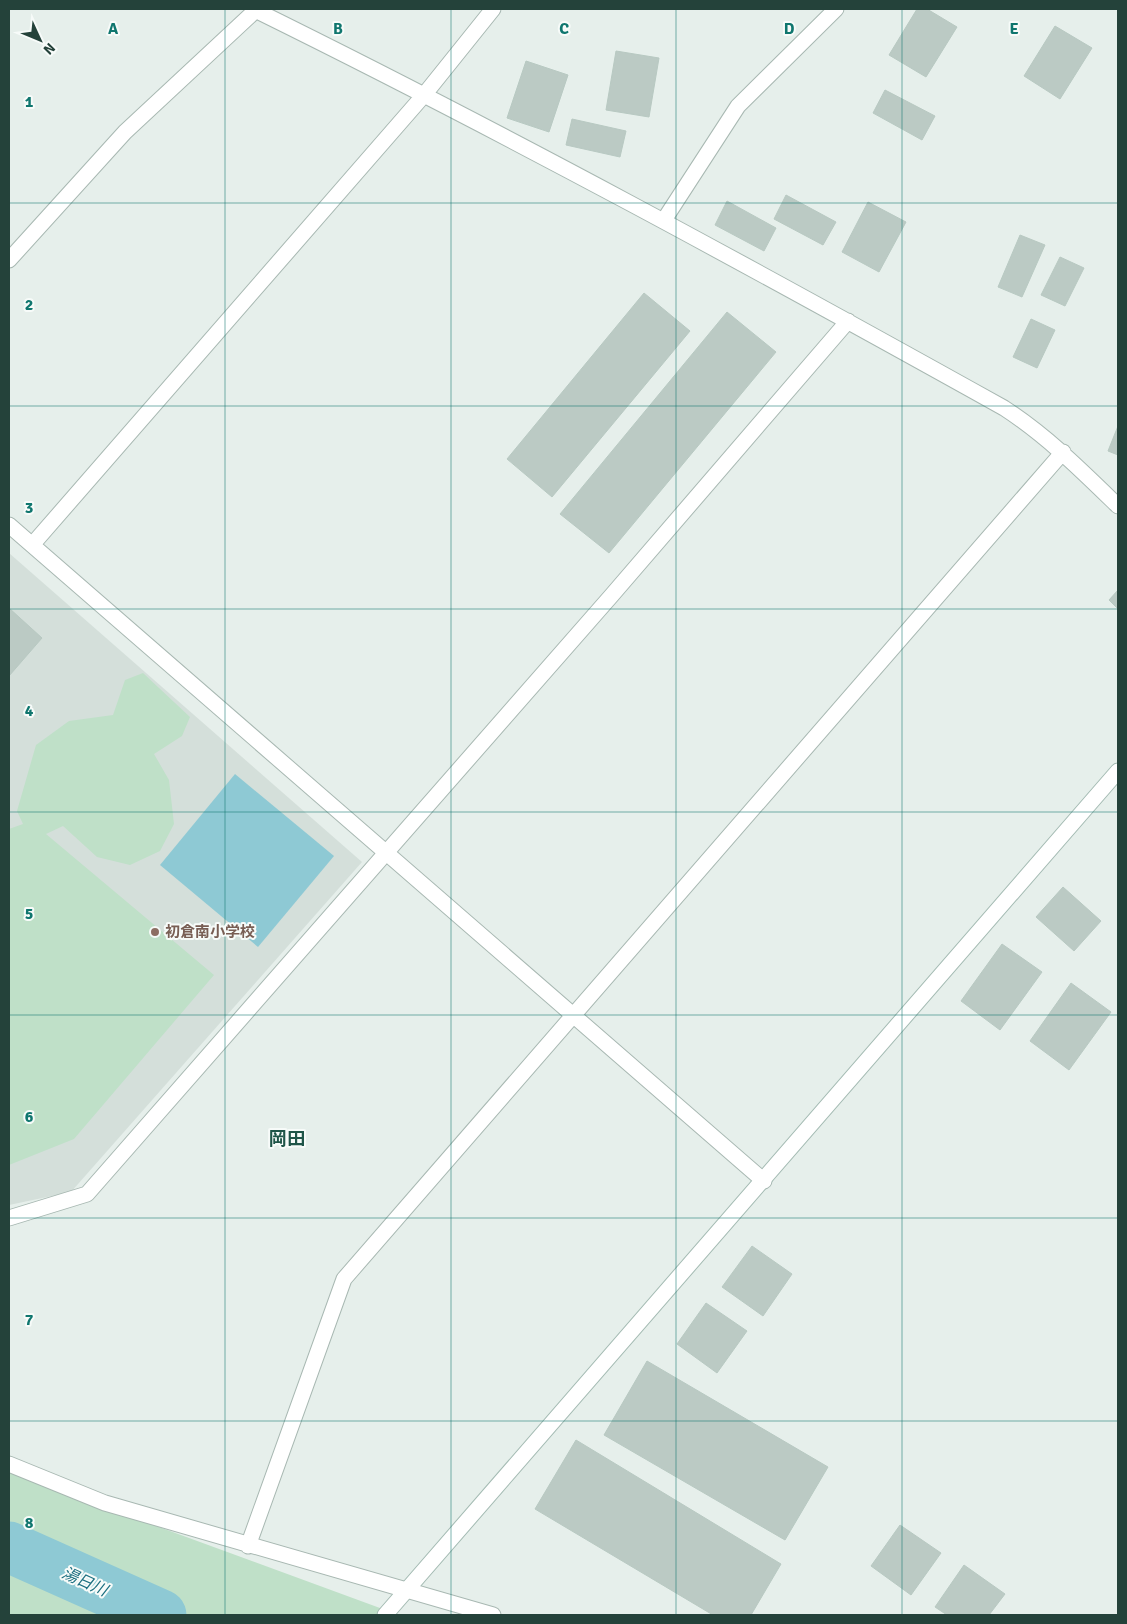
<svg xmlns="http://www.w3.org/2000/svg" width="1127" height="1624" font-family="Signika,'Noto Sans JP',sans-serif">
  <rect width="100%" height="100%" fill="#e6efeb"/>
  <path fill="#d4dfda" d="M 9,553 L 362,862 L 71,1192 L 9,1205 Z"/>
  <path fill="#bfe0c8" d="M 143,673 L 190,717 L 182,736 L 154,754 L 169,780 L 174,824 L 160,851 L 130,865 L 97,857 L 63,826 L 46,834 L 214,975 L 74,1139 L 9,1165 L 9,829 L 23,824 L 17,811 L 36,745 L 69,721 L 113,715 L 125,680 Z
    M 9,1472 L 399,1615 L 9,1615 Z"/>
  <path fill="#8ec9d4" d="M 235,774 L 334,856 L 258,947 L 160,865 Z"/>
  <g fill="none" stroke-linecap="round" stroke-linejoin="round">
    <path stroke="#8ec9d4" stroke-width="51" d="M 9,1547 L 161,1615"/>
  </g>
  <path fill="#bbcac4" stroke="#b8c9c2" d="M 917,9 L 927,9 L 957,27 L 926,77 L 889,55 Z
    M 1055,26 L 1092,48 L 1060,99 L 1024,76 Z
    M 616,51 L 659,58 L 649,117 L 606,110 Z
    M 526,61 L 568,75 L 549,132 L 507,118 Z
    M 885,90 L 935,116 L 922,140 L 873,113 Z
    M 572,119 L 626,131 L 620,157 L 566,145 Z
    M 786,195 L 836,222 L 823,245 L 774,219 Z
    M 727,201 L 776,228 L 764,251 L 715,225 Z
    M 868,202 L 906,222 L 879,272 L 842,252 Z
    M 1020,235 L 1045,245 L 1022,297 L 998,287 Z
    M 1060,257 L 1084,268 L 1065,306 L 1041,295 Z
    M 644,293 L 690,331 L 552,497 L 507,459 Z
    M 727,312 L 776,352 L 609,553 L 560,514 Z
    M 1031,319 L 1055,330 L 1037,368 L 1013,357 Z
    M 1118,426 L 1118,455 L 1108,451 Z
    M 1118,590 L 1118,609 L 1109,600 Z
    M 9,608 L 42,638 L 9,676 Z
    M 1063,887 L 1101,921 L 1074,951 L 1036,917 Z
    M 1002,944 L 1042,972 L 1000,1030 L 961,1001 Z
    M 1071,983 L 1111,1012 L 1069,1070 L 1030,1041 Z
    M 752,1246 L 792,1274 L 763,1316 L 722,1287 Z
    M 706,1303 L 747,1331 L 717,1373 L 677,1344 Z
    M 647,1361 L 828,1467 L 785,1540 L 604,1435 Z
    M 576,1440 L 781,1564 L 751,1615 L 713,1615 L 535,1509 Z
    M 900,1525 L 941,1553 L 911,1595 L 871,1566 Z
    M 964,1565 L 1005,1594 L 989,1615 L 947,1615 L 935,1607 Z"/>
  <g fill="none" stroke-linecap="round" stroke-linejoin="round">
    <defs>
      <path id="street" d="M 253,9 C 507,134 756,270 1004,408 C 1047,436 1082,471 1118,506
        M 664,220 L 738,106 L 836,9
        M 9,260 L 125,132 L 256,10
        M 9,525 L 764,1181
        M 32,545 L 424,95 L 493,9
        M 9,1218 L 87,1194 L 612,595 L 848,321
        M 9,1464 L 105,1503 L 493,1615
        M 248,1546 L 344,1279 L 1063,452"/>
      <path id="secondary" d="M 385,1615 L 1118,771"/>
    </defs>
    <use href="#street" stroke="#a8b8b2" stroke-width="17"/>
    <use href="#secondary" stroke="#a4bbb3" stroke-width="17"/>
    <use href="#street" stroke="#fff" stroke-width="15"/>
    <use href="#secondary" stroke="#fff" stroke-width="15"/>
  </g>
  <path fill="none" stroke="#0f766e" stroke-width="1" stroke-opacity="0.55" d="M 225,9 L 225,1615M 451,9 L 451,1615M 676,9 L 676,1615M 902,9 L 902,1615M 9,203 L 1118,203M 9,406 L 1118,406M 9,609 L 1118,609M 9,812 L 1118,812M 9,1015 L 1118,1015M 9,1218 L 1118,1218M 9,1421 L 1118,1421"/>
  <circle fill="#8d6e63" stroke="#f7fbf9" stroke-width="2" cx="155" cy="932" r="5"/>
  <g text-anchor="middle" stroke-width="4" stroke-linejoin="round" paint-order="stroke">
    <g font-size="15" font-weight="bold" fill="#785e54" stroke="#f7fbf9" text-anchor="start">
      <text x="165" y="937">初倉南小学校</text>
    </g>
    <g font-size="16" font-style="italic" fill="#1c6f80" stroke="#f7fbf9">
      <text transform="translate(85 1581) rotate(24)" y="6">湯日川</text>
    </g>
    <g font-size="18" font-weight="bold" fill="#1f5548" stroke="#f7fbf9">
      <text x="287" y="1145">岡田</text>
    </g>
  </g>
  <g font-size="16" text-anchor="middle" font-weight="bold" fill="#0f766e" stroke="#f7fbf9" stroke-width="4" stroke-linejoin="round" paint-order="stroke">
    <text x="113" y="34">A</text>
    <text x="338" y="34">B</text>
    <text x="564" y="34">C</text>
    <text x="789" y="34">D</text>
    <text x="1014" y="34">E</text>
    <text x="29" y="107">1</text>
    <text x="29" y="310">2</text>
    <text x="29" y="513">3</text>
    <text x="29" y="716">4</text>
    <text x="29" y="919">5</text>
    <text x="29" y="1122">6</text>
    <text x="29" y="1325">7</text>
    <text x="29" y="1528">8</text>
  </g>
  <rect width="1127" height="1624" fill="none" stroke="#24423a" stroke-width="20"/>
  <g transform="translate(40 40) rotate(134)" stroke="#f7fbf9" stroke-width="4" paint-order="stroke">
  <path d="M0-4L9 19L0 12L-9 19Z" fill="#24423a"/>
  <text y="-8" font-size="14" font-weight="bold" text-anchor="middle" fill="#24423a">N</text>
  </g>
</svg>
